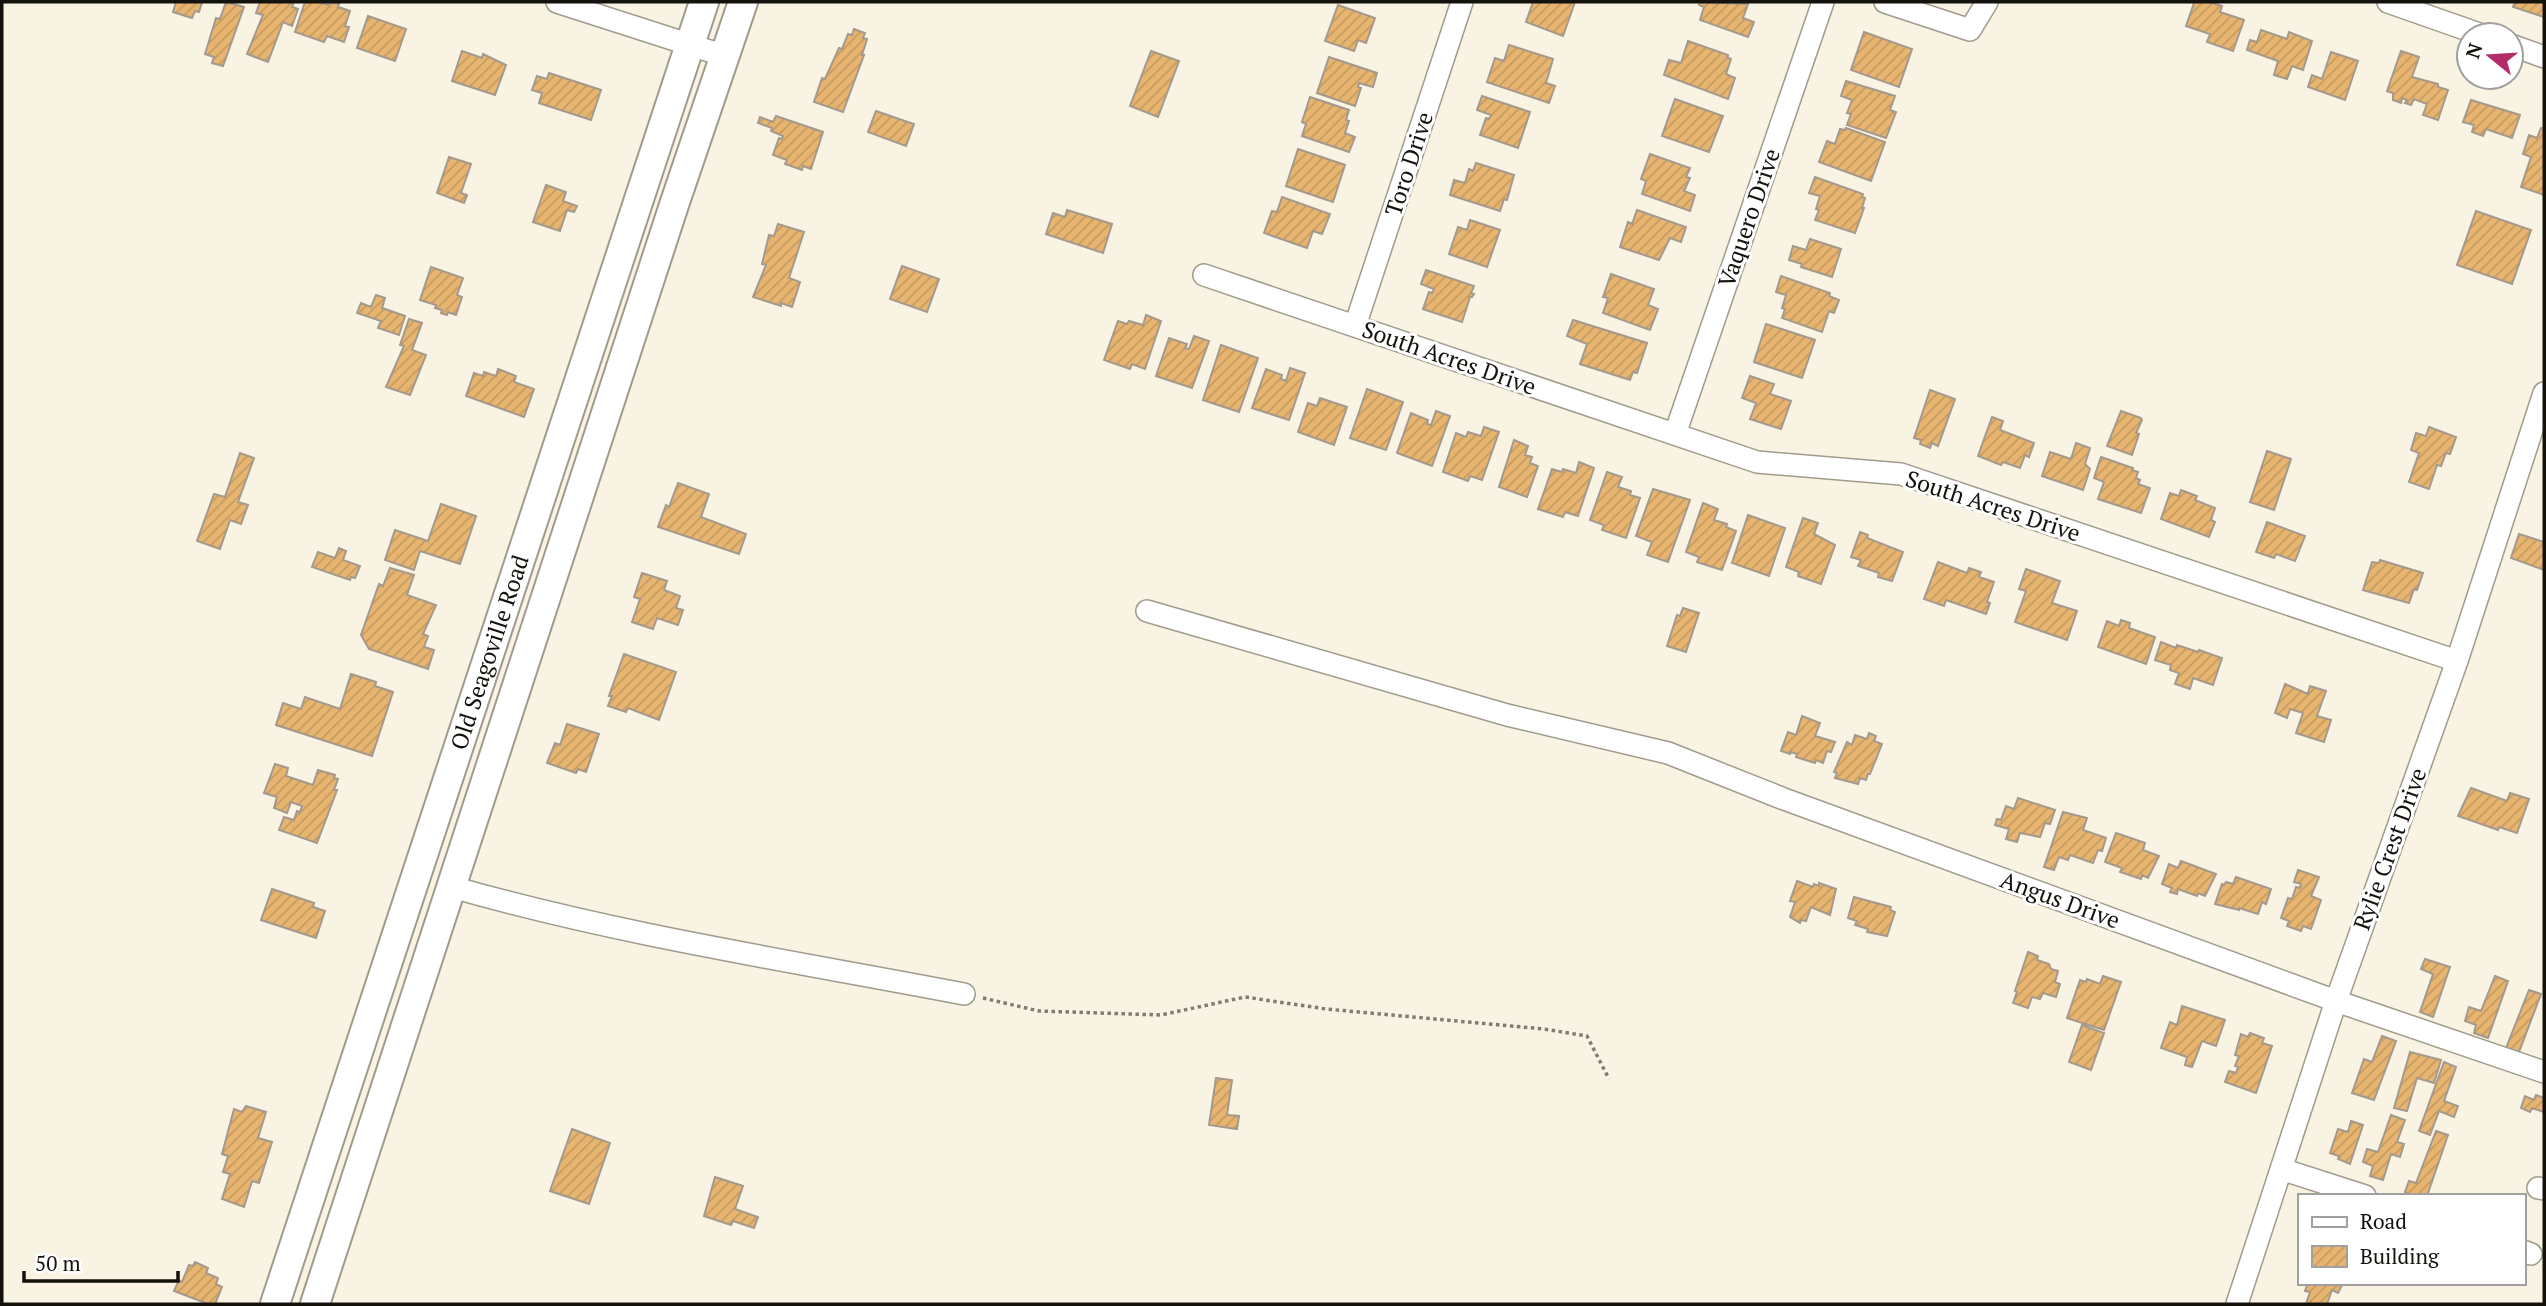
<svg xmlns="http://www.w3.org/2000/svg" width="2546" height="1306" font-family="'PT Serif',serif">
  <defs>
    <pattern id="building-hatch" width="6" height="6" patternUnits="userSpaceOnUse" patternTransform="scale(1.75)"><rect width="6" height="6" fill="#e7b570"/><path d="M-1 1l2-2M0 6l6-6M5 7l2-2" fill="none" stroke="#c59b60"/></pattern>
  </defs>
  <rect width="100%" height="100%" fill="#f8f3e2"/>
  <path fill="url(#building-hatch)" stroke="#a4998c" stroke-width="2" d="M 176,2 L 202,2 L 199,12 L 195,11 L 192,18 L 173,12 Z
    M 226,2 L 244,7 L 223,66 L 212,63 L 214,57 L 205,54 L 216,18 L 220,19 Z
    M 260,2 L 294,2 L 292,7 L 298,9 L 292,26 L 283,22 L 268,62 L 247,54 L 263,15 L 256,13 Z
    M 305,2 L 319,2 L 328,5 L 329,2 L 333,2 L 339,4 L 338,7 L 350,11 L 345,26 L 349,27 L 344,42 L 327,36 L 324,42 L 295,32 Z
    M 1533,2 L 1575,2 L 1563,36 L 1526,22 Z
    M 1700,2 L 1748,4 L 1743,18 L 1754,22 L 1748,37 L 1700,20 L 1704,7 L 1699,5 Z
    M 2192,2 L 2209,2 L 2222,6 L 2220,12 L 2244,20 L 2233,51 L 2207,42 L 2210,34 L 2186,26 L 2194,3 Z
    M 2515,2 L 2544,2 L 2544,17 L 2513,7 Z
    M 1338,5 L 1375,18 L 1366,43 L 1358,40 L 1354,51 L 1325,41 Z
    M 368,16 L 406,29 L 395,61 L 357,48 Z
    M 854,29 L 865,33 L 863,38 L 867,39 L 862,55 L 864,55 L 843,112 L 814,102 L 822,78 L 825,79 L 839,48 L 842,49 L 848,34 L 852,35 Z
    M 2261,30 L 2287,39 L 2289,32 L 2312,41 L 2303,70 L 2292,66 L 2287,79 L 2274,75 L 2278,61 L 2247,50 L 2250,40 L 2257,42 Z
    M 1864,32 L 1912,49 L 1899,87 L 1851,70 Z
    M 1688,41 L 1728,55 L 1727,57 L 1731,59 L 1726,74 L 1735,78 L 1728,99 L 1664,75 L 1669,60 L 1681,63 Z
    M 1509,45 L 1553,59 L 1546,83 L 1555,86 L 1549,103 L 1487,82 L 1495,58 L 1504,61 Z
    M 462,51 L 482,58 L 483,54 L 506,65 L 495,95 L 452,81 Z
    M 1151,51 L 1179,61 L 1158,117 L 1130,106 Z
    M 2401,51 L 2419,57 L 2412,77 L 2438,84 L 2438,87 L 2448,90 L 2438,120 L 2423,115 L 2427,104 L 2414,99 L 2411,105 L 2405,103 L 2407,100 L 2402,98 L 2401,103 L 2393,100 L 2393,93 L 2387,91 Z
    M 2331,52 L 2358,61 L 2345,100 L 2308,87 L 2312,75 L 2322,79 Z
    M 1329,57 L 1377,73 L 1373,87 L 1359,83 L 1358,87 L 1361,88 L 1355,106 L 1317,93 Z
    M 549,73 L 601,90 L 591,120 L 539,103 L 542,93 L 532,90 L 537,76 L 547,79 Z
    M 1846,81 L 1895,96 L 1890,110 L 1896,112 L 1886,138 L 1847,125 L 1851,114 L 1847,113 L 1852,100 L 1841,96 Z
    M 1482,96 L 1530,112 L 1518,148 L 1480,135 L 1486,118 L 1489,119 L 1491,115 L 1477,110 Z
    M 1310,97 L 1349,110 L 1346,120 L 1349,121 L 1345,133 L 1355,137 L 1349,152 L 1302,136 L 1306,124 L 1302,122 Z
    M 1675,99 L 1723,116 L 1709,152 L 1662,136 Z
    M 2471,100 L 2520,115 L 2512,138 L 2486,129 L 2483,136 L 2472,132 L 2474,125 L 2463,122 Z
    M 876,111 L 914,124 L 906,146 L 868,132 Z
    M 776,116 L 823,132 L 811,169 L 803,166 L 802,170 L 785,164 L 787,160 L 773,155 L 779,138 L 782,139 L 783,136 L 771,131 L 772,128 L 758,123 L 760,117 L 773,122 Z
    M 1846,128 L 1885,142 L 1871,181 L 1819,162 L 1827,141 L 1835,144 L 1840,129 L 1845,130 Z
    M 2541,128 L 2544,129 L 2544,195 L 2521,187 L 2531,157 L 2523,154 L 2529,135 L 2537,138 Z
    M 1298,149 L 1345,165 L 1333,202 L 1286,186 Z
    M 1650,154 L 1690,168 L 1686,177 L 1690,178 L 1684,191 L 1695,195 L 1690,211 L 1642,194 L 1646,181 L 1641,179 Z
    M 449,157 L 471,164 L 461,193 L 467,195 L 464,203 L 437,193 Z
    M 1476,163 L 1514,175 L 1507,200 L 1504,199 L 1500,211 L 1450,195 L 1454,180 L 1465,183 L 1469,169 L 1473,171 Z
    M 1815,177 L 1863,194 L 1862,197 L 1865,198 L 1862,208 L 1864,208 L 1855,233 L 1815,220 L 1819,210 L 1816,209 L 1820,196 L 1809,193 Z
    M 546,185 L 566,192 L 563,201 L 577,206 L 574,212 L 567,210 L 560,231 L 533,222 Z
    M 1282,197 L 1330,214 L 1322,234 L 1313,231 L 1307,248 L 1264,233 L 1272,211 L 1277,212 Z
    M 1067,210 L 1112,224 L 1103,253 L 1046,234 L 1053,213 L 1065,217 Z
    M 1637,210 L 1686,227 L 1681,242 L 1670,238 L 1659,260 L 1620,247 L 1628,222 L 1632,224 Z
    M 2476,211 L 2531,230 L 2512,284 L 2457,265 Z
    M 1470,220 L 1500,230 L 1487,267 L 1449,254 L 1458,227 L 1467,230 Z
    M 778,224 L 804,232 L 789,278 L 800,282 L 792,307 L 781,303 L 781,306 L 753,297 L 766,265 L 762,264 L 769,235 L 774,236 Z
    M 1810,239 L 1841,249 L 1832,277 L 1801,267 L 1802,264 L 1789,260 L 1793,246 L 1806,250 Z
    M 902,266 L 939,279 L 927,312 L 890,299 Z
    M 431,267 L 463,278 L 457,295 L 462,297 L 456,315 L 448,312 L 447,315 L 441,313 L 442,310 L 435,308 L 436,305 L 420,300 Z
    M 1426,270 L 1474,286 L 1471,293 L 1474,294 L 1472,297 L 1470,297 L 1462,322 L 1423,309 L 1429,292 L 1432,293 L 1434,289 L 1421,284 Z
    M 1611,274 L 1654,289 L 1648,305 L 1658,309 L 1650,330 L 1603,313 L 1608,298 L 1603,297 Z
    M 1781,276 L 1830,293 L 1829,296 L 1839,300 L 1834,313 L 1829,311 L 1822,332 L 1782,318 L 1785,309 L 1782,308 L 1786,295 L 1776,292 Z
    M 376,295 L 385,298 L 382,308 L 405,316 L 399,335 L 378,328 L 381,321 L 357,313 L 361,303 L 371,307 Z
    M 1146,315 L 1161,321 L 1145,369 L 1132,364 L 1130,369 L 1104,360 L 1118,321 L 1127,324 L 1129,321 L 1143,325 Z
    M 409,319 L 422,323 L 412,350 L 426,355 L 410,395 L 386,387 L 404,346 L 400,345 Z
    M 1573,320 L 1647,343 L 1637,373 L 1633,372 L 1630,380 L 1580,364 L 1587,344 L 1567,336 Z
    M 1766,324 L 1815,340 L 1802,378 L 1754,362 Z
    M 1194,336 L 1209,341 L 1192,388 L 1156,376 L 1169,338 L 1187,344 L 1185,348 L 1189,349 Z
    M 1221,345 L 1258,358 L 1239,412 L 1203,400 Z
    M 1290,368 L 1305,373 L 1289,420 L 1252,408 L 1266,369 L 1282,375 L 1281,379 L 1286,381 Z
    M 498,369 L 516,376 L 514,382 L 534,389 L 524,417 L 466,396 L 474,373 L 483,376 L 484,372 L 496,376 Z
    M 1750,376 L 1774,384 L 1770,394 L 1791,401 L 1781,429 L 1750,419 L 1756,403 L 1742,398 Z
    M 1367,389 L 1403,402 L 1386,450 L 1350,438 Z
    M 1930,390 L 1955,399 L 1938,446 L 1932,443 L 1930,448 L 1920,444 L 1921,440 L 1914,438 Z
    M 1320,398 L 1347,407 L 1334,445 L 1298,432 L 1308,403 L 1317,406 Z
    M 1436,411 L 1450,416 L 1432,466 L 1397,453 L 1411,413 L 1428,420 L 1427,424 L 1431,425 Z
    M 2121,411 L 2141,418 L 2142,420 L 2136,433 L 2139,434 L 2132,455 L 2107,446 Z
    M 1992,417 L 2003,421 L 2000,430 L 2034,443 L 2029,457 L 2025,455 L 2020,468 L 2003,462 L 2001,465 L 1978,456 Z
    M 1484,427 L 1499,432 L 1482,480 L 1470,476 L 1468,481 L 1443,472 L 1456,433 L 1466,437 L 1468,432 L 1481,436 Z
    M 2429,427 L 2456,437 L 2450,454 L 2446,453 L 2441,466 L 2437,465 L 2429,489 L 2409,482 L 2419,453 L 2411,450 L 2416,433 L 2426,436 Z
    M 1514,440 L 1528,446 L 1525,455 L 1532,457 L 1530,463 L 1538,466 L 1527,497 L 1499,487 Z
    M 2076,443 L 2090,448 L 2085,464 L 2090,469 L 2083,490 L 2042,476 L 2050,452 L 2071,459 Z
    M 2267,451 L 2291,459 L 2274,510 L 2250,502 Z
    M 240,453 L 254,458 L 238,502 L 248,505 L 241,524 L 230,520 L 220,549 L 197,541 L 214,494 L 225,497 Z
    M 2101,457 L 2133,468 L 2132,470 L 2138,472 L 2136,478 L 2140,480 L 2138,484 L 2150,488 L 2141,513 L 2098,499 L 2104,482 L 2094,478 Z
    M 1579,462 L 1594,468 L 1578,516 L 1565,512 L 1563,517 L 1538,509 L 1552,469 L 1562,472 L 1563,469 L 1576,473 Z
    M 1607,472 L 1622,477 L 1618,487 L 1631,491 L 1630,495 L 1640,498 L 1626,538 L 1602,530 L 1604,525 L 1590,520 Z
    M 678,483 L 709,494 L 701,517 L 746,534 L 739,554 L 658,527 L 666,505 L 669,507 Z
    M 1653,489 L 1690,500 L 1668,562 L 1647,555 L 1652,542 L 1636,536 Z
    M 2181,490 L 2197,496 L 2195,500 L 2215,508 L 2211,520 L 2215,522 L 2209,537 L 2161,519 L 2170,493 L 2179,496 Z
    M 1703,503 L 1718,509 L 1714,520 L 1727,524 L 1726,527 L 1736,531 L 1722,570 L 1697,562 L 1699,557 L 1686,552 Z
    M 441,504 L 476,516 L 460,564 L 420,551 L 414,570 L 385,560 L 395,530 L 428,541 Z
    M 1748,515 L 1785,528 L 1769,576 L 1732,563 Z
    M 1803,518 L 1818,523 L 1814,534 L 1835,545 L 1821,584 L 1798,576 L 1799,572 L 1786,567 Z
    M 2267,522 L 2305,536 L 2295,561 L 2276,554 L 2274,558 L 2256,552 Z
    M 1860,532 L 1868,535 L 1867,538 L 1903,552 L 1892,581 L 1878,577 L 1879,573 L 1858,566 L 1861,560 L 1851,557 Z
    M 2519,534 L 2544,542 L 2544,570 L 2511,558 Z
    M 339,548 L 346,551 L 343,560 L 360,566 L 355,578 L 351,577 L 350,580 L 312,567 L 318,552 L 335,558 Z
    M 2380,560 L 2423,573 L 2417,590 L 2414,589 L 2409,603 L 2363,590 L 2372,562 L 2379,563 Z
    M 1938,562 L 1967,573 L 1969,568 L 1981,572 L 1979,577 L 1994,582 L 1987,602 L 1990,603 L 1986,614 L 1946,600 L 1944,606 L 1924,599 Z
    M 390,568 L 414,575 L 407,595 L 436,605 L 423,634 L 428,636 L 424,647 L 434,650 L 428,669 L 369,649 L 361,635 L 379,584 L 383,586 Z
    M 2026,569 L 2060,581 L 2052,603 L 2077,611 L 2067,640 L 2015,622 L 2026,591 L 2019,589 Z
    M 642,573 L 667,581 L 664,590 L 680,596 L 676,608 L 683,610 L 678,625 L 657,618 L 653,629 L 632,622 L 640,599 L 634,597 Z
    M 1683,608 L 1699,613 L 1686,652 L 1667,646 L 1677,615 L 1680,616 Z
    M 2121,620 L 2130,623 L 2129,628 L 2155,637 L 2146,664 L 2098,647 L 2107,621 L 2119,626 Z
    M 2161,642 L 2176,648 L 2177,645 L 2198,652 L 2199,650 L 2222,658 L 2213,685 L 2193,678 L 2190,689 L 2175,684 L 2179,673 L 2170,670 L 2171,665 L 2155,660 Z
    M 624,654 L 676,672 L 659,720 L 628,708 L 626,712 L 608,706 L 612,696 L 609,696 Z
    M 351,674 L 376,682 L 375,686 L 393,692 L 372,756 L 276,725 L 283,703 L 301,709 L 305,697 L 340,709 Z
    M 2285,684 L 2308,694 L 2310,686 L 2326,691 L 2317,716 L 2331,720 L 2324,742 L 2296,733 L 2303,713 L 2290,709 L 2287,718 L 2275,713 Z
    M 1802,716 L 1820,723 L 1815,736 L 1835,742 L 1831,752 L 1827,751 L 1823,763 L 1816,760 L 1815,763 L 1796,757 L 1797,754 L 1791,752 L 1790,754 L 1781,751 L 1788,732 L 1796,735 Z
    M 567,724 L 599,734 L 586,772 L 578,769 L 576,773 L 547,763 L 555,743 L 560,745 Z
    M 1869,733 L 1876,736 L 1874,741 L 1882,744 L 1870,774 L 1868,774 L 1866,780 L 1860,778 L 1858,784 L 1835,778 L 1837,773 L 1834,772 L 1847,742 L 1852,745 L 1855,735 L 1867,739 Z
    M 275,764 L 288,768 L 286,776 L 313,785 L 318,770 L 335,775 L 334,778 L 338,779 L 334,790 L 337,790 L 317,843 L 279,830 L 284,817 L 294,820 L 297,811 L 300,812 L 302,806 L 291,802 L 287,813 L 274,808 L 277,797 L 264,793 Z
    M 2471,788 L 2507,801 L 2510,793 L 2529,799 L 2517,833 L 2499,827 L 2498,830 L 2458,816 Z
    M 2018,798 L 2055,810 L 2050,824 L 2045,823 L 2040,837 L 2020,833 L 2017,842 L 2006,839 L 2009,829 L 1995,825 L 1997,819 L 2001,820 L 2006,806 L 2014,809 Z
    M 2063,812 L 2087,818 L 2083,830 L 2106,838 L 2102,851 L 2098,850 L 2093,863 L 2070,855 L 2068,860 L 2059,857 L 2054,870 L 2044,867 Z
    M 2116,833 L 2145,843 L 2143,850 L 2159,856 L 2148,878 L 2142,875 L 2141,879 L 2120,872 L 2122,868 L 2105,862 Z
    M 2181,861 L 2216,874 L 2205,896 L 2198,893 L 2197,896 L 2178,889 L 2177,894 L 2170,892 L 2172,888 L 2162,884 L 2169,864 L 2178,868 Z
    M 2298,870 L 2319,877 L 2311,896 L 2321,900 L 2311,929 L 2303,926 L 2301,931 L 2287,926 L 2289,921 L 2281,918 L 2288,898 L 2292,899 L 2296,887 L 2300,888 L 2301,884 L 2294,882 Z
    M 2236,877 L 2271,889 L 2266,904 L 2262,902 L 2258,914 L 2239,908 L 2239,910 L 2215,904 L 2222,884 L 2224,885 L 2226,882 L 2233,884 Z
    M 1797,881 L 1813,887 L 1814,884 L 1819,886 L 1819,883 L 1836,889 L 1830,915 L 1811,907 L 1806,921 L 1801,920 L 1800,923 L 1790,917 L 1795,902 L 1790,901 Z
    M 272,889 L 314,903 L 313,907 L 325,911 L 316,938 L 261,920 Z
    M 1854,897 L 1891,907 L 1890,910 L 1895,912 L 1887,936 L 1867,932 L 1868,929 L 1855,925 L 1857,921 L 1848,918 Z
    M 2028,952 L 2038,956 L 2037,960 L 2049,964 L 2051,969 L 2058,971 L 2055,982 L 2060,984 L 2056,997 L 2043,993 L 2040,999 L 2032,997 L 2028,1008 L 2013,1003 L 2017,992 L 2015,991 Z
    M 2425,959 L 2450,967 L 2433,1017 L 2420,1012 L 2433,974 L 2421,969 Z
    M 2103,976 L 2121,982 L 2104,1030 L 2067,1018 L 2080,980 L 2086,982 L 2087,979 L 2100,984 Z
    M 2495,976 L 2508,981 L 2488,1038 L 2474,1033 L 2476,1025 L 2465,1021 L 2469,1007 L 2481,1011 Z
    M 2529,990 L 2541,994 L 2519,1052 L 2506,1048 Z
    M 2182,1006 L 2225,1020 L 2216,1046 L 2202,1041 L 2192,1067 L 2185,1065 L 2187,1057 L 2161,1048 L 2170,1022 L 2177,1025 Z
    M 2082,1025 L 2104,1033 L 2091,1070 L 2069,1062 Z
    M 2250,1033 L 2264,1038 L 2262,1043 L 2272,1046 L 2256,1093 L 2225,1082 L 2229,1071 L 2236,1073 L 2238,1067 L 2235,1066 L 2239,1056 L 2235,1055 L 2241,1034 L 2248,1037 Z
    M 2382,1036 L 2396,1041 L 2374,1100 L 2352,1093 L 2364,1059 L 2372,1062 Z
    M 2410,1052 L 2441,1060 L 2434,1083 L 2417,1078 L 2407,1111 L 2394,1108 Z
    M 2444,1062 L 2456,1067 L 2444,1101 L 2458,1106 L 2454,1117 L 2439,1111 L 2430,1135 L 2419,1131 Z
    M 1216,1078 L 1232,1080 L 1227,1115 L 1239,1116 L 1237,1129 L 1209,1125 Z
    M 2536,1095 L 2544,1098 L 2544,1112 L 2532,1108 L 2530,1112 L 2521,1108 L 2525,1096 L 2534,1100 Z
    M 246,1106 L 266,1112 L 258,1138 L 272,1142 L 259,1183 L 252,1181 L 244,1207 L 222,1199 L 230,1174 L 223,1172 L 228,1156 L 222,1154 L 234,1109 L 242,1112 Z
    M 2391,1115 L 2405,1120 L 2397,1142 L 2404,1144 L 2400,1157 L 2391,1154 L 2383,1180 L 2370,1176 L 2373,1166 L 2363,1162 L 2367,1149 L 2378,1152 Z
    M 2351,1121 L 2363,1125 L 2350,1164 L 2338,1159 L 2339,1156 L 2330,1153 L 2338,1129 L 2348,1132 Z
    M 572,1129 L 610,1143 L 589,1204 L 550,1191 Z
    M 2436,1131 L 2448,1135 L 2427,1196 L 2412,1196 L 2405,1192 L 2409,1181 L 2416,1183 Z
    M 715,1177 L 743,1186 L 735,1209 L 758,1217 L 754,1228 L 733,1221 L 731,1225 L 704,1216 Z
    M 195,1262 L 208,1268 L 206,1273 L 218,1278 L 216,1284 L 222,1287 L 215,1304 L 208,1304 L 174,1291 L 179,1280 L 182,1282 L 189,1265 L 193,1266 Z
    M 2308,1283 L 2343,1283 L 2338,1293 L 2332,1290 L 2327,1304 L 2306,1304 L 2310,1292 L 2305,1291 Z"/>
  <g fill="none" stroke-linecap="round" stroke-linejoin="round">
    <defs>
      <path id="minor" d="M 557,2 L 725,56
        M 1885,2 L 1970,30 L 1987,2
        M 2388,2 L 2482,35
        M 2511,45 L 2544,57
        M 1204,275 L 1757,462 L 1901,474 L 2457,661
        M 1355,326 L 1462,2
        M 1675,434 L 1823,2
        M 1147,611 L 1507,715 L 1668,753 L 1784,799 L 2336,1001 L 2544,1072
        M 452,887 C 620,935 792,961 964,994
        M 2281,1169 L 2365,1196
        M 2538,1188 L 2544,1189
        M 2523,1251 L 2531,1254
        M 2237,1304 L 2336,1001 L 2457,661 L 2544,393"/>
      <g id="major">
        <path id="s1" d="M 275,1304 L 704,2"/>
        <path d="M 315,1304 L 674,205 L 743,2"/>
      </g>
    </defs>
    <use href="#minor" stroke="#a09b8c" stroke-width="24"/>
    <use href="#major" stroke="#a09b8c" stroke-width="32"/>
    <path stroke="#7f7c71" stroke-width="3.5" stroke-dasharray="3.5 3.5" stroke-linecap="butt" d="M 983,998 L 1039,1011 L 1161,1015 L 1245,997 L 1326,1009 L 1544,1029 L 1587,1036 L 1609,1079"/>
    <use href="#minor" stroke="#fff" stroke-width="21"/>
    <use href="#major" stroke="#fff" stroke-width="28"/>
  </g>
  <g text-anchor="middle" stroke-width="6" stroke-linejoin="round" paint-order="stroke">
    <g font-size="23" fill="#14120c" stroke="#fff">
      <text transform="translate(1409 164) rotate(-72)" y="8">Toro Drive</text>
      <text transform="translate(1749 218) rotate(-71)" y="8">Vaquero Drive</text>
      <text transform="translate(1449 358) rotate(19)" y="8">South Acres Drive</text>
      <text transform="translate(1993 506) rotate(18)" y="8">South Acres Drive</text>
      <text dy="8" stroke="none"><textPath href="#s1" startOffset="686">Old Seagoville Road</textPath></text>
      <text transform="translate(2390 849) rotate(-70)" y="8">Rylie Crest Drive</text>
      <text transform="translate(2060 900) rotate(20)" y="8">Angus Drive</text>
    </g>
  </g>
  <rect width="2546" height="1306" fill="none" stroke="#14120c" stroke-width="7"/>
  <rect x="2298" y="1194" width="228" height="91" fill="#ffffff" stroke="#a1a09e" stroke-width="2"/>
  <rect x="2312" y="1217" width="35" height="10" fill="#ffffff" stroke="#a1a09e" stroke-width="2"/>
  <text x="2360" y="1229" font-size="21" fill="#14120c">Road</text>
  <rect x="2312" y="1246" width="35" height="21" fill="url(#building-hatch)" stroke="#a1a09e" stroke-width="2"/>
  <text x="2360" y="1264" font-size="21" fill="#14120c">Building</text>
  <g transform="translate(2490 56) rotate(288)"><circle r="33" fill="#ffffff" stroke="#a1a09e" stroke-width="2"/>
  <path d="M0-5L12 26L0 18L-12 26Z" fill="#b42b6a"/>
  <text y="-10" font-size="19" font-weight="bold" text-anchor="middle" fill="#14120c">N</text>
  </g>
  <path d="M24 1271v10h154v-10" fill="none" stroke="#14120c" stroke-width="3.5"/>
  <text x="35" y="1271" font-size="21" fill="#14120c" stroke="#ffffff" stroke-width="5" paint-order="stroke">50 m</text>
</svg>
